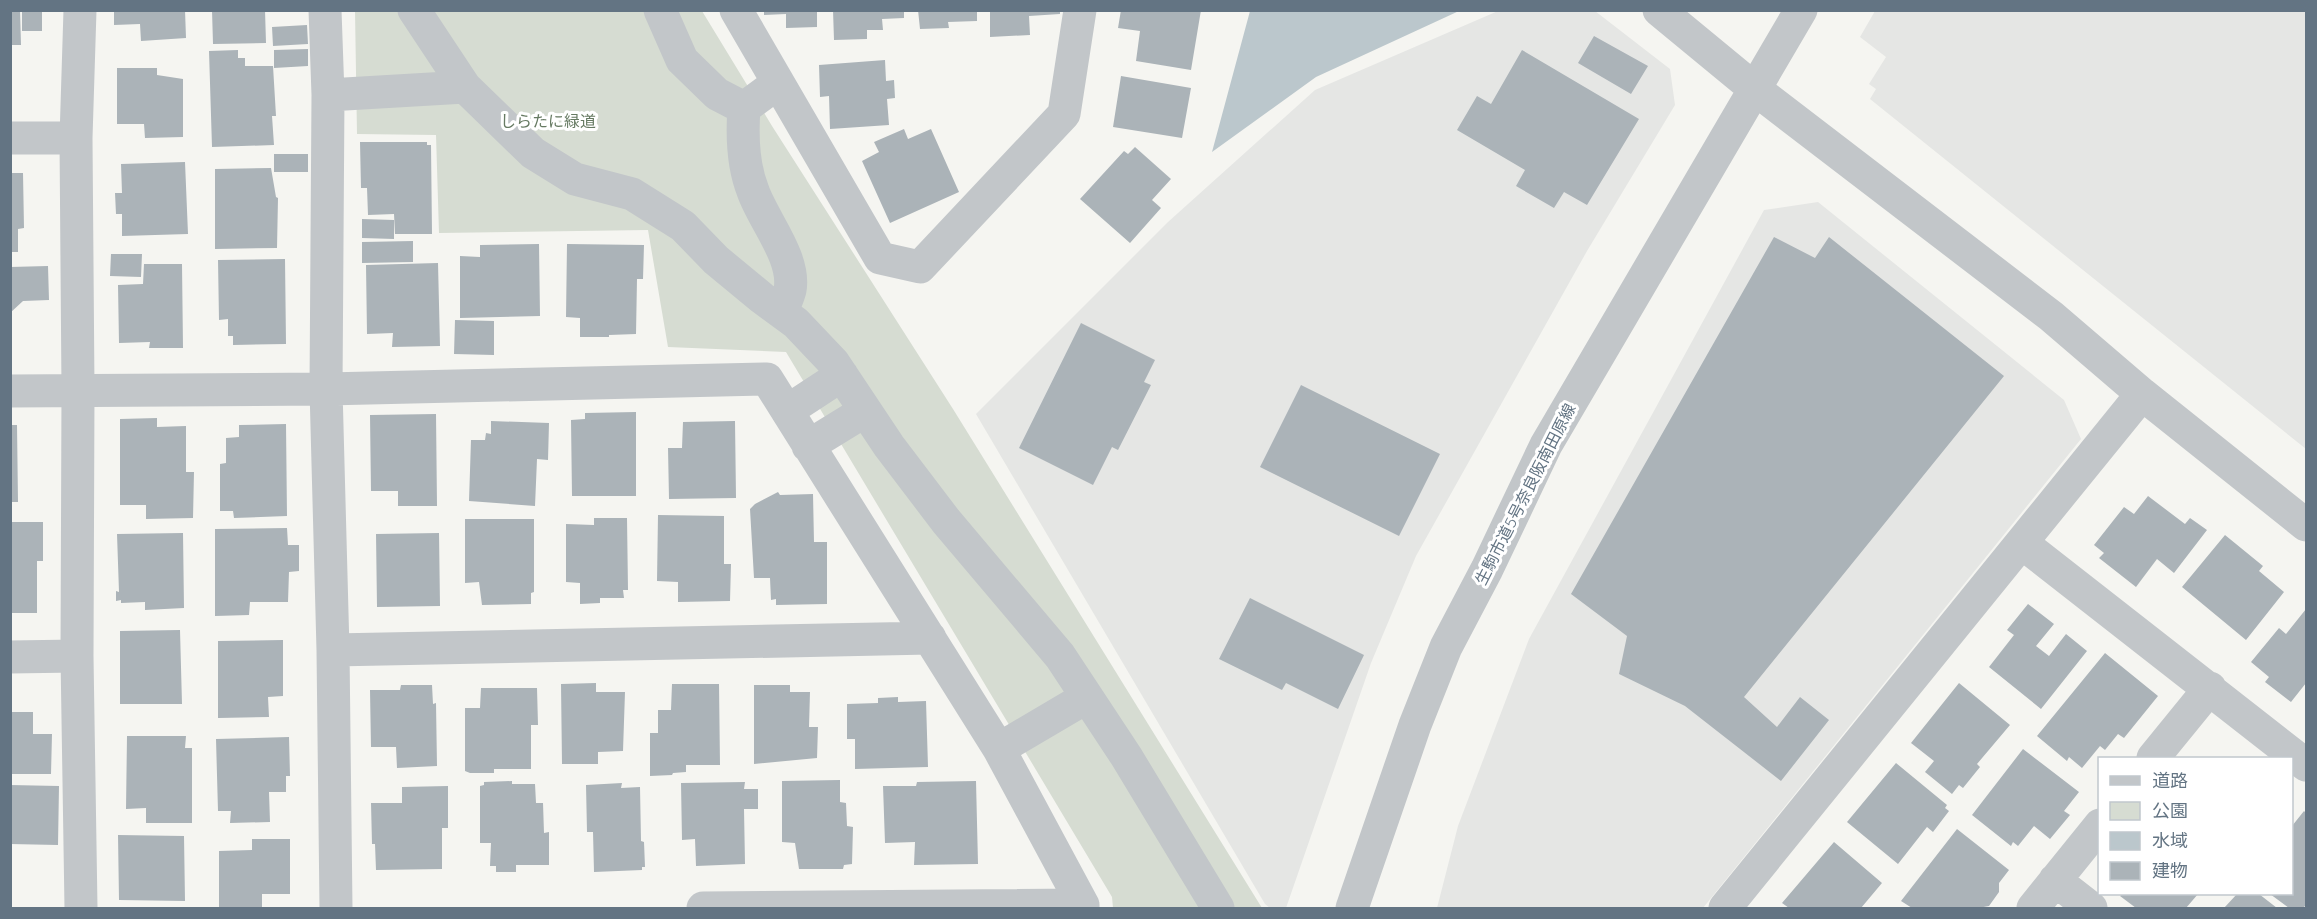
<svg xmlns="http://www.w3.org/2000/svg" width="2317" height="919" font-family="Quicksand,'Noto Sans JP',sans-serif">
  <rect width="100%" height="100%" fill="#f5f5f1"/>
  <path fill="#e5e6e4" d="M 1498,11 L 1595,11 L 1670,69 L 1675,105 L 1587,251 L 1416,556 L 1371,663 L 1286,908 L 1270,908 L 1265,904 L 976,414 L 1168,222 L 1315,90 Z
    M 1875,11 L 2306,11 L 2306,449 L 1870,99 L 1876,89 L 1869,84 L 1886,57 L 1860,37 Z
    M 1818,202 L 2064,400 L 2081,439 L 1703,908 L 1437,908 L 1458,826 L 1529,639 L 1764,210 Z"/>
  <path fill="#d6dcd2" d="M 355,11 L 702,11 L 772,126 L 953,409 L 1262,908 L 1113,908 L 1112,897 L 786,352 L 668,347 L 648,230 L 439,233 L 436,135 L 357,134 Z"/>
  <path fill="#bbc7cc" d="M 1250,11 L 1250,10 L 1459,11 L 1316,77 L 1212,152 Z"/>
  <path fill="#abb3b8" d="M 10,10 L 20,10 L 21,45 L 10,45 Z
    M 22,10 L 42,10 L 42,31 L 22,31 Z
    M 114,10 L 185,10 L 186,38 L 141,41 L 140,24 L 114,25 Z
    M 212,10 L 265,10 L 266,43 L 213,44 Z
    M 764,10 L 817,10 L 817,27 L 786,28 L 786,14 L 764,15 Z
    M 833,10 L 904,10 L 904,18 L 882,19 L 883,30 L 867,30 L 867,39 L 834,40 Z
    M 918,10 L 977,10 L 977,21 L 948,22 L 949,28 L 920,29 Z
    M 990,10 L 1060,10 L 1060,14 L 1029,16 L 1030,35 L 990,37 Z
    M 1121,10 L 1201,10 L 1191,70 L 1136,61 L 1140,31 L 1118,28 Z
    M 307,25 L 308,44 L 273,46 L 272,27 Z
    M 1594,36 L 1648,66 L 1631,94 L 1578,63 Z
    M 308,49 L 308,66 L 274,68 L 274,50 Z
    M 238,50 L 238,58 L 245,58 L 245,66 L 273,66 L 276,116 L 272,116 L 274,145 L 212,147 L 209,51 Z
    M 1522,50 L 1639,119 L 1587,205 L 1564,192 L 1554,208 L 1516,186 L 1525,170 L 1457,130 L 1477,96 L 1491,104 Z
    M 885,60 L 886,81 L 894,80 L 895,98 L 887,99 L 889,125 L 830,129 L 829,96 L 820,97 L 819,65 Z
    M 117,68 L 157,68 L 157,75 L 183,79 L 183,137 L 145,138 L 144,124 L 117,124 Z
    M 1121,76 L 1191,88 L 1182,138 L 1113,127 Z
    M 904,129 L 908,139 L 931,129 L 959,192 L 890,223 L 862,161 L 879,152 L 874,142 Z
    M 360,142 L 427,142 L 427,145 L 431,145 L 432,234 L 395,234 L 394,214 L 368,215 L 367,188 L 361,188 Z
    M 1135,147 L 1171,179 L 1152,200 L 1161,208 L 1130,243 L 1080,199 L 1124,151 L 1128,154 Z
    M 274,154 L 308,154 L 308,172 L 274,172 Z
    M 185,162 L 188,234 L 122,236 L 122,214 L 116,214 L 115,193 L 122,193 L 121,164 Z
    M 271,168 L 276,197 L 278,198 L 277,248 L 215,249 L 215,169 Z
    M 10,173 L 23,173 L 24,228 L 18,229 L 18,252 L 10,252 Z
    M 362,219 L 394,220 L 394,239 L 362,238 Z
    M 1774,237 L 1815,258 L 1829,237 L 2004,376 L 1744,697 L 1777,727 L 1800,697 L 1829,720 L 1781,781 L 1685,706 L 1619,674 L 1627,636 L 1571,594 Z
    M 413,241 L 413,262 L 362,263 L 362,242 Z
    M 539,244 L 540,316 L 460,318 L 460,256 L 480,257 L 480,245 Z
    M 567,244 L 644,245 L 643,279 L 637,279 L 636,334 L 609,335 L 609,337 L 580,337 L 580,318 L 566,317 Z
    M 111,254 L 142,254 L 141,277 L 110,276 Z
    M 285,259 L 286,344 L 233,345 L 233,336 L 228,336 L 228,319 L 219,320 L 218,260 Z
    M 438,263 L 440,346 L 392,347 L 393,333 L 367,334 L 366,265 Z
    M 144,264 L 182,264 L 183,348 L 149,348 L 150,342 L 119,343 L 118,285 L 143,284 Z
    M 48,266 L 49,300 L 23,301 L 10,313 L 10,267 Z
    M 455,320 L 494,321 L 494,355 L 454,354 Z
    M 1081,323 L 1155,360 L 1144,382 L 1151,385 L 1118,450 L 1112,447 L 1093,485 L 1019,448 Z
    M 1301,385 L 1440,454 L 1399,536 L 1260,467 Z
    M 636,412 L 636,496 L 572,496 L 571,420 L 585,419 L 585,413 Z
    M 436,414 L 437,506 L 398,506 L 398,491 L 371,491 L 370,415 Z
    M 157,418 L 157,427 L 186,426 L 186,472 L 194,472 L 193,518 L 146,519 L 146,505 L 120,505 L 120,419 Z
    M 491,421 L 549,423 L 548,460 L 537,459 L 535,506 L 469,501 L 471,440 L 485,440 L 486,433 L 491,434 Z
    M 735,421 L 736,498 L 669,499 L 668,448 L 682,448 L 683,422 Z
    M 286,424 L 287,516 L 234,518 L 233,511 L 220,511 L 220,464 L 226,463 L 226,438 L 239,437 L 239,425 Z
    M 10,425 L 17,425 L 18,502 L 10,502 Z
    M 778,492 L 780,495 L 813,494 L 814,542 L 827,542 L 827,604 L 776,605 L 776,599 L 771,600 L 770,578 L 754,578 L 750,509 L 755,504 Z
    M 2148,496 L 2185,524 L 2190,518 L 2207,530 L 2174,573 L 2157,559 L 2136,587 L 2099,558 L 2104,553 L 2094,545 L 2124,507 L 2134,514 Z
    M 658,515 L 724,516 L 724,564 L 731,564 L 730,601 L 678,602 L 678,582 L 657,581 Z
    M 594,518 L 627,518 L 628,590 L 623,590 L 624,598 L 600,598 L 600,603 L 580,604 L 580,583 L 566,582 L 566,524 L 594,525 Z
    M 465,519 L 534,519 L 534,592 L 531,593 L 531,604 L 482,605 L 479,582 L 465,583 Z
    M 10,522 L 43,522 L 43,561 L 37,561 L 37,613 L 10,613 Z
    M 287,528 L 288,545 L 299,545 L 299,571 L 289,572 L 288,602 L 250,602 L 249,615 L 215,616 L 215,529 Z
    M 183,533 L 184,608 L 145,610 L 145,602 L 121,603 L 121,600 L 116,601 L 116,591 L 119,592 L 117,534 Z
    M 439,533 L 440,606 L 377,607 L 376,534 Z
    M 2225,535 L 2263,566 L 2259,571 L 2284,592 L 2246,640 L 2182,587 Z
    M 1250,598 L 1364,655 L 1338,709 L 1286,683 L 1282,690 L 1219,659 Z
    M 2028,604 L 2054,624 L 2036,646 L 2049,656 L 2066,634 L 2087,651 L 2041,709 L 1989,667 L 2014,635 L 2007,630 Z
    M 2306,609 L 2306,683 L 2291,702 L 2265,682 L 2269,677 L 2251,662 L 2279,628 L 2286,634 Z
    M 180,630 L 182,704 L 120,704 L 120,631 Z
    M 283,640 L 283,696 L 268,697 L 269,717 L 218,718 L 218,641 Z
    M 2105,653 L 2158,696 L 2124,738 L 2118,734 L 2105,750 L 2100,746 L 2082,768 L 2069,757 L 2067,761 L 2037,736 Z
    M 596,683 L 596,692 L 625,692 L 623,751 L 598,752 L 598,764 L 562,764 L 561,684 Z
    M 1959,683 L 2010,725 L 1977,764 L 1980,767 L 1963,788 L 1959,785 L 1952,794 L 1925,772 L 1934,761 L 1911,743 Z
    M 672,684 L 719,684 L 720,765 L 686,765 L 686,772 L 673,773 L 672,775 L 650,776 L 650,733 L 658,733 L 658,710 L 671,710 Z
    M 401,685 L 432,685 L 433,704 L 436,703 L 437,766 L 397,768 L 396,747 L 371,747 L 370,690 L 400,690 Z
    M 754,685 L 790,685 L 790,692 L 810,692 L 809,727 L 818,727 L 817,758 L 754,764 Z
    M 481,688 L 537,688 L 538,725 L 531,725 L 531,769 L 494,769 L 494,773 L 470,773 L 465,771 L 465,708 L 480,708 Z
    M 898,697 L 898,702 L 926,701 L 928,767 L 855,769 L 855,739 L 847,739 L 847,704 L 878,703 L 878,698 Z
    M 10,712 L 33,712 L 33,734 L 52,734 L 51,774 L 10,774 Z
    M 127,736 L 186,736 L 185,748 L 192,748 L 192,823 L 146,823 L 146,808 L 126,809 Z
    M 289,737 L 290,776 L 286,776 L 286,792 L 269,792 L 270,822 L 230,823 L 231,811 L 218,811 L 216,739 Z
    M 2023,749 L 2079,792 L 2064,811 L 2070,815 L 2050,839 L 2034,826 L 2018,846 L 2013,842 L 2011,846 L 1972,815 Z
    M 1896,763 L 1947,805 L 1945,808 L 1949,811 L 1933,832 L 1927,827 L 1898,864 L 1847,822 Z
    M 840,780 L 840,802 L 846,803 L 847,826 L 853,827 L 852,864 L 844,865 L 843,869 L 799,869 L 795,843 L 782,842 L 782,781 Z
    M 512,781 L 512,784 L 535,784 L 536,803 L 543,803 L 544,833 L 549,832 L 549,865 L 516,865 L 516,872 L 496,872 L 496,866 L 490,866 L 491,843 L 480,843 L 480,786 L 484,785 L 484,782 Z
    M 976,781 L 978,864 L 914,865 L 915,842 L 885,843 L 883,786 L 916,786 L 917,782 Z
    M 745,782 L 744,789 L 758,789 L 758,809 L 744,809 L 745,864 L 696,866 L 695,839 L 682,840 L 681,783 Z
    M 622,783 L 621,788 L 640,787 L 641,841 L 644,842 L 645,867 L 642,867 L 642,870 L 594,872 L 593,832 L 587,832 L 586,785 Z
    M 10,785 L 59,786 L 58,845 L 10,844 Z
    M 448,786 L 448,828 L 442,828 L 442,869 L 376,870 L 375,844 L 372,844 L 371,803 L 402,803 L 402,787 Z
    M 2304,811 L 2306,813 L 2306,905 L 2303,908 L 2289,908 L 2270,894 L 2292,894 L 2292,826 Z
    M 1957,829 L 2009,870 L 1999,883 L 1999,892 L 1989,906 L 1978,908 L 1912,908 L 1901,901 Z
    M 118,835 L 184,836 L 185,901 L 119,900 Z
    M 252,839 L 290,839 L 290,894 L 262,894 L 262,908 L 219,908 L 219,851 L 252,850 Z
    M 1834,842 L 1882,883 L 1861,908 L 1789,908 L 1782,903 Z
    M 2122,894 L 2198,894 L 2186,908 L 2136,908 L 2120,896 Z
    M 2237,894 L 2259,894 L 2277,908 L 2224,908 Z"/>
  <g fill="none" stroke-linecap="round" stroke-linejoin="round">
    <path stroke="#c2c6c9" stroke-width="33" d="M 80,10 L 76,138 L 78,390 L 77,656 L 81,908
      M 325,10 L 328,95 L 326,389 L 333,650 L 336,908
      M 660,10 L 682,60 L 717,94 L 744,108
      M 736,10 L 880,258 L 920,267 L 1064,114 L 1080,10
      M 1659,10 L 1756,90 L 2051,316 L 2142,394 L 2306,525
      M 778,83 L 744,108 C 742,135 743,166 753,191 C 763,220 796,258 790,290 C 788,298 784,305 782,312
      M 465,87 L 533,153 L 575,179 L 632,194 L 683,226 L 716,260 L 762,298 L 796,323 L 833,362 L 889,446 L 946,521 L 1060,656 L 1126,756 L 1218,908
      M 328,95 L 465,87 L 414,10
      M 10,138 L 76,138
      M 10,391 L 326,389 L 767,379 L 999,749 L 1083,905 L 1083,908
      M 787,411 L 842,375
      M 808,446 L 865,411
      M 2022,543 L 2306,765
      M 333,650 L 930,638
      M 10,657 L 77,656
      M 999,749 L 1087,697
      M 2153,758 L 2210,688
      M 2055,880 L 2091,908
      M 703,908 L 1083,905
      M 1352,908 L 1415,725 L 1446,647 L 1487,569 L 1546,445 L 1801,10
      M 1725,908 L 2142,394
      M 2033,908 L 2100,825"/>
  </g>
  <g text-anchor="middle" stroke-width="6" stroke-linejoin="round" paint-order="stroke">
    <g font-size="16" fill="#667a62" stroke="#fff">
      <text x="548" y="127">しらたに緑道</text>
    </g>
    <g font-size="16" fill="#637483" stroke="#fff">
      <text transform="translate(1525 494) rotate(-63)" y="6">生駒市道5号奈良阪南田原線</text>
    </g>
  </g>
  <rect width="2317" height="919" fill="none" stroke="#637483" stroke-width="24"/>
  <rect x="2098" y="757" width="195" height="138" fill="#ffffff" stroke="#c1c7cd" stroke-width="1.5"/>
  <rect x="2110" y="776" width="30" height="9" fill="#c2c6c9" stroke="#c1c7cd" stroke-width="1.5"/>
  <text x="2152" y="787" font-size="18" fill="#637483">道路</text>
  <rect x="2110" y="802" width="30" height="18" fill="#d6dcd2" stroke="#c1c7cd" stroke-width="1.5"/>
  <text x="2152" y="817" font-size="18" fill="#637483">公園</text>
  <rect x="2110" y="832" width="30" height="18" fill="#bbc7cc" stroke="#c1c7cd" stroke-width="1.5"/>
  <text x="2152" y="847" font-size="18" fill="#637483">水域</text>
  <rect x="2110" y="862" width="30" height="18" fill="#abb3b8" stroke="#c1c7cd" stroke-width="1.5"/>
  <text x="2152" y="877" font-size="18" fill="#637483">建物</text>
</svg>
